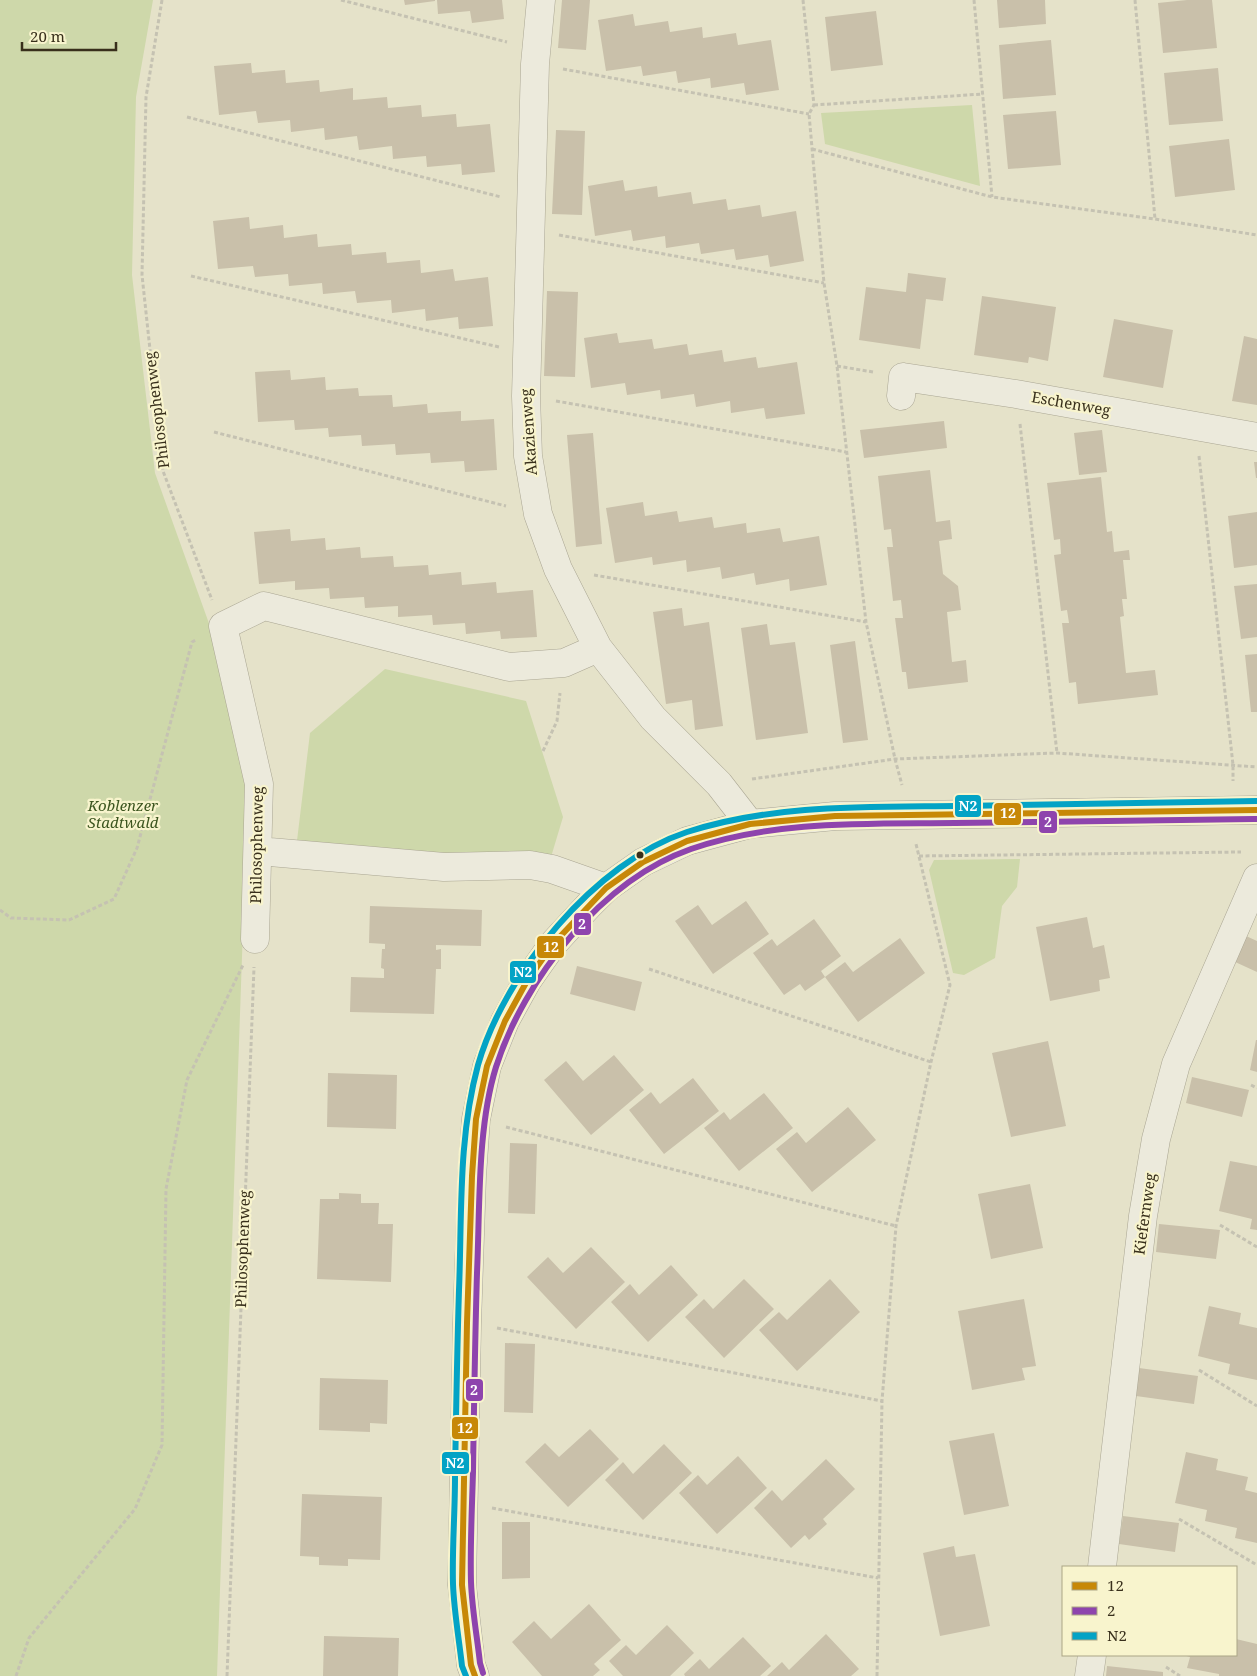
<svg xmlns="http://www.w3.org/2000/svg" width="1257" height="1676" font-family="'Noto Serif',serif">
  <rect width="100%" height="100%" fill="#e5e2c9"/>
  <path fill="#ced8aa" d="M 0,0 L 153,0 L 136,97 L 132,275 L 155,473 L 211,629 L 248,784 L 217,1676 L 0,1676 Z
    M 972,105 L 980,186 L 825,144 L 821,113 Z
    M 385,669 L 526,701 L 563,817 L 551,857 L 296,849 L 310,733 Z
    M 1020,859 L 1017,887 L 1002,906 L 995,958 L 964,975 L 953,973 L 929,870 L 934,860 Z"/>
  <path fill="#c9c0aa" d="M 404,0 L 435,0 L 435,1 L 405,5 Z
    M 437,0 L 502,0 L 504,19 L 472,23 L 470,11 L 438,14 Z
    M 562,0 L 590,0 L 586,50 L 558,48 Z
    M 997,0 L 1045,0 L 1046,24 L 999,28 Z
    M 1187,0 L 1212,0 L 1217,48 L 1163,53 L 1158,3 Z
    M 876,11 L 883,65 L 831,71 L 825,17 Z
    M 633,14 L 635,26 L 668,21 L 670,32 L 702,27 L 703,38 L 736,33 L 738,45 L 771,40 L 779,90 L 746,95 L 744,83 L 711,88 L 710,78 L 678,83 L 676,71 L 643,76 L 641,66 L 606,71 L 598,20 Z
    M 1051,40 L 1056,95 L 1003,99 L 999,45 Z
    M 251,63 L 252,73 L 285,70 L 286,83 L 319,80 L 320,92 L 353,88 L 353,100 L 387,97 L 388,108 L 421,105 L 422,117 L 456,114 L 457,127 L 490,124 L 495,172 L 462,175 L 461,164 L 427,167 L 426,156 L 393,159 L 392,146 L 359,150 L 357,136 L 325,140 L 324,128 L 291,132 L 290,120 L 258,123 L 256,111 L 219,115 L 214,66 Z
    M 1218,68 L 1223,121 L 1169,125 L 1164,73 Z
    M 1056,111 L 1061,165 L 1008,169 L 1003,115 Z
    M 556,130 L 585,131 L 582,215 L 552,214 Z
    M 1229,139 L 1235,190 L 1175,197 L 1169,146 Z
    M 623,180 L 625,191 L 657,186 L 658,197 L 691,192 L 693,204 L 726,199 L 728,210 L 760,205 L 762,217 L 796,211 L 804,261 L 770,267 L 768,255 L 736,260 L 734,249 L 701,254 L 699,243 L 666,248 L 665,236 L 633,241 L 631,230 L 595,236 L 588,186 Z
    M 249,217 L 250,229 L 283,225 L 284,238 L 317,234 L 318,247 L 351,244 L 352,255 L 386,252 L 387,263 L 420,260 L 421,273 L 453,269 L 455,281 L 488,277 L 493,326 L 459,329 L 458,317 L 426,321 L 425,309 L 392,313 L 391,300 L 357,303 L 355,291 L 323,294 L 322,283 L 289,286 L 288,274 L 255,277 L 253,266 L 218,269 L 213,221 Z
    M 908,273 L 946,278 L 943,301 L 926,299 L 920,349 L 859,340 L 866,287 L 906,292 Z
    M 547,291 L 578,292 L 575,377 L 544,376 Z
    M 982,296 L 1056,307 L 1048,361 L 1029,357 L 1028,363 L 974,355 Z
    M 1114,319 L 1173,330 L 1163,388 L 1103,377 Z
    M 617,333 L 619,343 L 652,339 L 654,349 L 687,344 L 689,355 L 722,350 L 724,362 L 756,357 L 758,368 L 797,362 L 805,414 L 766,419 L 764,408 L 731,413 L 730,401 L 696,407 L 694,394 L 661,399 L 660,390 L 627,395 L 625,383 L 591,388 L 584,338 Z
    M 1244,336 L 1257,339 L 1257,405 L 1232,401 Z
    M 290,370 L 291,380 L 325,377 L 326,390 L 358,388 L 359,396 L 392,395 L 393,407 L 427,404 L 428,413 L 461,411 L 461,421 L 494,419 L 497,470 L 465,472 L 464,461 L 431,463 L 430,453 L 396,455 L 395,444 L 362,446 L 361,435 L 329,437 L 328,428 L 295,430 L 294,420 L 258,422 L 255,372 Z
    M 944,421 L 947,448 L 864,458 L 860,430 Z
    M 1102,430 L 1107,472 L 1079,475 L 1074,433 Z
    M 593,433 L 602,544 L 576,547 L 567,435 Z
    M 1254,462 L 1257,462 L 1257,478 L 1256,478 Z
    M 930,470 L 936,522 L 950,520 L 952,539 L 939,541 L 943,574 L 958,586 L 961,610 L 947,612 L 952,662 L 966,660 L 968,682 L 908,689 L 906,672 L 902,672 L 895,618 L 903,618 L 901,600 L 893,601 L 887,547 L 893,547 L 891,529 L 884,530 L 878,476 Z
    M 1101,477 L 1107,532 L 1112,531 L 1114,552 L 1129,550 L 1130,560 L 1123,560 L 1127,599 L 1122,599 L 1124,616 L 1120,617 L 1126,673 L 1155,670 L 1158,695 L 1078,704 L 1076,682 L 1069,683 L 1062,623 L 1069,623 L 1067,610 L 1061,611 L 1054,555 L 1061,554 L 1060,539 L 1054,540 L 1047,483 Z
    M 643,502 L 645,516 L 677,511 L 679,522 L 712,517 L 714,528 L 746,523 L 747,533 L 780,528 L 783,542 L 819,536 L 827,585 L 790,591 L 789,579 L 756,585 L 754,573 L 722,579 L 720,567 L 687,572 L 686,560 L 653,565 L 652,557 L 615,563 L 606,508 Z
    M 1257,512 L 1257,565 L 1234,568 L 1228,516 Z
    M 290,529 L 291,541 L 325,538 L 326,550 L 360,547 L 361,558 L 393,556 L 394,567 L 428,565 L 429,575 L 461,572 L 462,585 L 496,582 L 497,593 L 533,590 L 537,637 L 501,639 L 500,631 L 466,634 L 465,623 L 433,625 L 432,615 L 398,617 L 398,606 L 365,608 L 364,597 L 330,599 L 329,588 L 295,590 L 295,581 L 259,584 L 254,532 Z
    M 1257,584 L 1257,637 L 1241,639 L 1234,586 Z
    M 682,608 L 684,626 L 709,622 L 723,726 L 695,730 L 692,700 L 666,704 L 653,612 Z
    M 767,624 L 770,645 L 795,642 L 808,733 L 756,740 L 741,628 Z
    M 855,641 L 868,740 L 843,743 L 830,645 Z
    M 1257,654 L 1257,712 L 1251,712 L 1245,655 Z
    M 746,901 L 769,934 L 713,974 L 675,921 L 698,905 L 712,925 Z
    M 370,906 L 482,910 L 481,946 L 436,945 L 436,950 L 441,949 L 441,969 L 436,969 L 434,1014 L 350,1012 L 351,977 L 384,978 L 384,969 L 381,968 L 382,949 L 385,949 L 385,944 L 369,943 Z
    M 1087,917 L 1093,948 L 1104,945 L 1110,978 L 1099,980 L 1100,991 L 1050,1001 L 1036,927 Z
    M 814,919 L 841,956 L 821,971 L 825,977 L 845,962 L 853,972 L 900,938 L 925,973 L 858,1022 L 825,977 L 805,991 L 800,984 L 784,995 L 753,953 L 772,939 L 777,946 Z
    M 1246,936 L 1257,941 L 1257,972 L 1233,961 Z
    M 577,966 L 642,982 L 635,1011 L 570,994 Z
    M 1256,1040 L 1257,1040 L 1257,1072 L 1250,1070 Z
    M 1048,1041 L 1066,1126 L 1011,1137 L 992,1053 Z
    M 614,1055 L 644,1090 L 591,1135 L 544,1080 L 566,1061 L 583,1081 Z
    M 328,1073 L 397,1075 L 396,1129 L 327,1127 Z
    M 1192,1077 L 1249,1090 L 1242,1117 L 1186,1103 Z
    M 693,1078 L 719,1111 L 664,1154 L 629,1110 L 651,1092 L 660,1104 Z
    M 764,1093 L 793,1128 L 739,1171 L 704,1128 L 724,1112 L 730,1120 Z
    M 848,1107 L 876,1140 L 812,1192 L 776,1149 L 797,1132 L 806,1143 Z
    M 510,1143 L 537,1144 L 535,1214 L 508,1213 Z
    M 1230,1161 L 1257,1166 L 1257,1230 L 1250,1229 L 1252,1219 L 1219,1211 Z
    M 1030,1184 L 1043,1248 L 991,1259 L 978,1194 Z
    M 339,1193 L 361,1194 L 361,1203 L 379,1203 L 378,1224 L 393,1224 L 391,1282 L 317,1279 L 320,1199 L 339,1199 Z
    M 1159,1224 L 1220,1230 L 1216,1259 L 1156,1252 Z
    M 591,1247 L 625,1282 L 576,1329 L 527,1277 L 548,1257 L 563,1273 Z
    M 671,1265 L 698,1295 L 648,1342 L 611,1302 L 630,1284 L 639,1295 Z
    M 744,1279 L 774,1309 L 724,1358 L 685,1317 L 704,1299 L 713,1309 Z
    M 830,1279 L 860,1312 L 797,1371 L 759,1330 L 779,1312 L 787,1320 Z
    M 1024,1299 L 1036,1366 L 1022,1368 L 1025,1380 L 972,1390 L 958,1311 Z
    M 1209,1306 L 1241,1313 L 1239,1324 L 1257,1328 L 1257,1380 L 1228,1374 L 1230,1364 L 1198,1356 Z
    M 505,1343 L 535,1344 L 533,1413 L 504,1412 Z
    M 1139,1368 L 1198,1376 L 1194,1404 L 1136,1396 Z
    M 320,1378 L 388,1380 L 387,1424 L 370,1423 L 370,1432 L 319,1430 Z
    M 590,1429 L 619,1459 L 568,1507 L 525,1462 L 545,1443 L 559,1457 Z
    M 994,1433 L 1009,1506 L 964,1515 L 949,1441 Z
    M 664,1444 L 692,1473 L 643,1520 L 605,1480 L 623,1462 L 633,1474 Z
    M 1186,1452 L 1218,1459 L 1216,1470 L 1248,1477 L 1245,1490 L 1257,1493 L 1257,1543 L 1235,1538 L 1237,1528 L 1205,1521 L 1207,1510 L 1175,1503 Z
    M 738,1456 L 767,1488 L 717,1534 L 679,1493 L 698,1475 L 707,1485 Z
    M 826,1459 L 855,1489 L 823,1519 L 827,1524 L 809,1540 L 805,1535 L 791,1548 L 754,1508 L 772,1490 L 782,1501 Z
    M 302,1494 L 382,1497 L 380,1560 L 348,1559 L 348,1566 L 319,1565 L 319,1557 L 300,1556 Z
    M 1123,1516 L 1179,1523 L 1175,1552 L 1119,1544 Z
    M 502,1522 L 530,1522 L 530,1578 L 502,1579 Z
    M 954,1546 L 956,1557 L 975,1554 L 990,1626 L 940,1636 L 923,1553 Z
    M 589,1604 L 621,1640 L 594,1664 L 600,1670 L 593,1676 L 542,1676 L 512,1642 L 534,1621 L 551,1639 Z
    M 667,1625 L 694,1653 L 670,1676 L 623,1676 L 609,1661 L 626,1645 L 636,1655 Z
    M 826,1634 L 859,1669 L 851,1676 L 767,1676 L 782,1662 L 789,1670 Z
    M 324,1636 L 399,1638 L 398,1676 L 323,1676 Z
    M 743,1637 L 771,1666 L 760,1676 L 685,1676 L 684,1674 L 700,1659 L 709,1669 Z
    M 1236,1639 L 1257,1644 L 1257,1676 L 1219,1676 L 1219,1674 L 1187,1668 L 1190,1657 L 1183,1655 L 1236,1655 Z
    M 1107,1666 L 1163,1672 L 1163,1676 L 1106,1676 Z"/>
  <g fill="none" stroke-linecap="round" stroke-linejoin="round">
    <defs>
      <path id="minor" d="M 541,0 L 535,64 L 526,396 L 528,456 L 538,514 L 558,569 L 598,648 L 653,718 L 719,784 L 750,824
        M 901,396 L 903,377 L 1016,394 L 1257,437
        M 258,851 L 444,867 L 530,865 L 552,869 L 606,888
        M 255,939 L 259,784 L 223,626 L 264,606 L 509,667 L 564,663 L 598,648
        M 1102,1567 L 1143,1216 L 1156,1139 L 1176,1064 L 1257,878
        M 475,1676 L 471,1665 L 462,1585 L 467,1323 L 472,1176 L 476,1119 L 487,1066 L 505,1021 L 527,981 L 553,944 L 590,904 L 606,888 L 643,862 L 687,841 L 750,824 L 835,816 L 1257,810
        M 1089,1676 L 1092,1655"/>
    </defs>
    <use href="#minor" stroke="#aaa693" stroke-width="29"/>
    <path stroke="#c5c2b2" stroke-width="3" stroke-dasharray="4 2.5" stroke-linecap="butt" d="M 162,0 L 146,97 L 142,275 L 163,471 L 212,600
      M 341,0 L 507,42
      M 803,0 L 814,105 L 809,114 L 824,283 L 837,366 L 866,622 L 895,759 L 902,785
      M 974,0 L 992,197
      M 1135,0 L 1155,219
      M 563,69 L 809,114
      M 814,105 L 983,94
      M 187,117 L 501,197
      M 812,149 L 992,197 L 1155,219 L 1257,235
      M 559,235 L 824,283
      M 191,276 L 499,347
      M 837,366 L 873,372
      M 556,401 L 846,452
      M 1020,424 L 1057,753
      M 214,432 L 506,506
      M 1199,456 L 1233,765 L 1233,781
      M 594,575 L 866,622
      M 543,751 L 557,721 L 560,693
      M 752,779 L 895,759 L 1057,753 L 1257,767
      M 919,856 L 1241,852
      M 0,910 L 11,918 L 69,920 L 114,899 L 137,848 L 192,642 L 196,640
      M 649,969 L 931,1062
      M 1251,1085 L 1257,1088
      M 506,1127 L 896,1226
      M 1220,1225 L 1257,1247
      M 497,1328 L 882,1401
      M 1199,1370 L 1257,1406
      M 492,1508 L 878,1578
      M 1179,1519 L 1257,1565
      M 1166,1667 L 1180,1676
      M 16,1676 L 29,1638 L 135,1509 L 162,1445 L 166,1189 L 187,1080 L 243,965
      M 227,1676 L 254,967
      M 877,1676 L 882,1401 L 896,1226 L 931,1062 L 950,985 L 916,844"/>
    <use href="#minor" stroke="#eceadc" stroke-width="28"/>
    <defs>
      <path id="bus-1" d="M 475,1676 L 471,1665 L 462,1585 L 467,1323 L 472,1176 L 476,1119 L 487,1066 L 505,1021 L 527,981 L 553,944 L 606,888 L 643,862 L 687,841 L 750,824 L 835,816 L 1257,810"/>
      <path id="bus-2" d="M 483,1673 L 480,1663 C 477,1636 472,1609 471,1582 C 470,1546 472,1508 473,1472 C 474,1405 475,1339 477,1273 C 480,1209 477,1128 496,1067 C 524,979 602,880 691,849 C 775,820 867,824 955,823 C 1055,822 1156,820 1257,819"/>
      <path id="bus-3" d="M 466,1676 L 462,1666 C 459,1639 454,1611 453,1584 C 452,1549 455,1513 455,1478 C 456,1415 457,1353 459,1290 C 462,1216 458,1138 478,1065 C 504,974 595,862 687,832 C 774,804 866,807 956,806 C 1056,804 1156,803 1257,801"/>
    </defs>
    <use href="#bus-1" stroke="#f8f4cd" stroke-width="10"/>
    <use href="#bus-2" stroke="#f8f4cd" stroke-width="10"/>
    <use href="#bus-3" stroke="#f8f4cd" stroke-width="10"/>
    <use href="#bus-1" stroke="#c78807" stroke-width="6"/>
    <use href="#bus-2" stroke="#8e44ad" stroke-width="6"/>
    <use href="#bus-3" stroke="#03a3c5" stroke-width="6"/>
  </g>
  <circle fill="#382f1b" stroke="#f8f4cd" stroke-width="2" cx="640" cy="855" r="4.5"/>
  <g text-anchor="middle" stroke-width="4.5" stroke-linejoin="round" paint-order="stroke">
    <g font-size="15" fill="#382f1b" stroke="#f8f4cd">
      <text transform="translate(1071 404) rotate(10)" y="5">Eschenweg</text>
      <text transform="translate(157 410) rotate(-97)" y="5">Philosophenweg</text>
      <text transform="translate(529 432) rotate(-94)" y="5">Akazienweg</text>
      <text transform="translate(257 845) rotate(-89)" y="5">Philosophenweg</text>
      <text transform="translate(1145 1214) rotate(-82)" y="5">Kiefernweg</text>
      <text transform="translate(243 1249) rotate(-88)" y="5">Philosophenweg</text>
    </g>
    <g font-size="15" font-style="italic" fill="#3d5620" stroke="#f8f4cd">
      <text x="123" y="811">Koblenzer<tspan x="123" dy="17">Stadtwald</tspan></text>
    </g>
  </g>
  <g stroke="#f8f4cd" stroke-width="2">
    <rect x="954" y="794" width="28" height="24" rx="5" fill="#03a3c5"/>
    <rect x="993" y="802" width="29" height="24" rx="5" fill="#c78807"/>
    <rect x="1038" y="810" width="20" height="24" rx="5" fill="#8e44ad"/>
    <rect x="573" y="912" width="19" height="24" rx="5" fill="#8e44ad"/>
    <rect x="536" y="935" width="29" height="24" rx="5" fill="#c78807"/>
    <rect x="509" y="960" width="28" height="24" rx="5" fill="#03a3c5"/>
    <rect x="465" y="1378" width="19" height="24" rx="5" fill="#8e44ad"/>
    <rect x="451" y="1416" width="28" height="24" rx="5" fill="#c78807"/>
    <rect x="441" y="1451" width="29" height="24" rx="5" fill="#03a3c5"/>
  </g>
  <g font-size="14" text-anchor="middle" font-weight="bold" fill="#fff">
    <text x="968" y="811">N2</text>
    <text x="1008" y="818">12</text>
    <text x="1048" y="827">2</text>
    <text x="582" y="929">2</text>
    <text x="551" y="952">12</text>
    <text x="523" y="977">N2</text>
    <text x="474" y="1395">2</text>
    <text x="465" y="1433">12</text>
    <text x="455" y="1468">N2</text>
  </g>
  <rect x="1062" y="1566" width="175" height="90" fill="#f8f4cd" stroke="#aba586"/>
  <rect x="1072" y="1582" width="25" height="8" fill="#c78807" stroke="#aba586"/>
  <text x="1107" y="1591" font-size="15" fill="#382f1b">12</text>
  <rect x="1072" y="1607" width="25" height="8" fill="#8e44ad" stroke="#aba586"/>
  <text x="1107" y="1616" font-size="15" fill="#382f1b">2</text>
  <rect x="1072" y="1632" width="25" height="8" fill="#03a3c5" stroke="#aba586"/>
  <text x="1107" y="1641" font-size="15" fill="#382f1b">N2</text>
  <path d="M22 42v8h94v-8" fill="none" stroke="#382f1b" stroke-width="2.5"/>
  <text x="30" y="42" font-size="15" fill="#382f1b" stroke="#f8f4cd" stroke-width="4" paint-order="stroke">20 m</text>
</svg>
